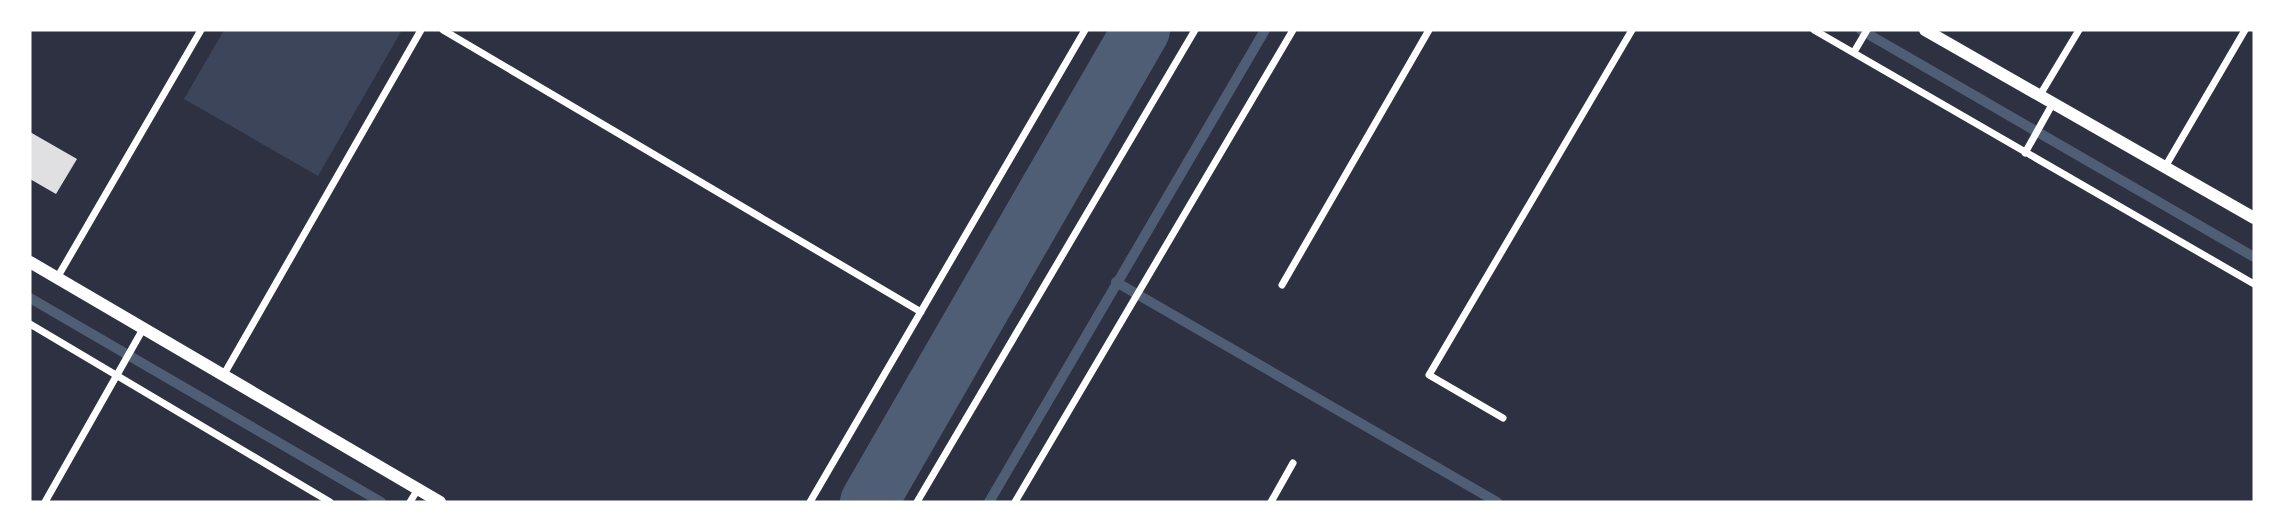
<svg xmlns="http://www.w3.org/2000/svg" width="2284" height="532" font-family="'DM Sans',sans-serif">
  <rect width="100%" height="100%" fill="#2d3142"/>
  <path fill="#3c4559" d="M 224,30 L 402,30 L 318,176 L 184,99 Z"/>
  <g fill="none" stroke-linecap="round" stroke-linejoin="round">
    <path stroke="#4f5d75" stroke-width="10" d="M 1861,30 L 2254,257
      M 1116,282 L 1497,502
      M 30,298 L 381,502
      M 989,502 L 1265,30"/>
    <path stroke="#4f5d75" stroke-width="58" d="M 869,502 L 1141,30"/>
  </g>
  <path fill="#e0e0e3" d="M 30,132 L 77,159 L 56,194 L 30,179 Z"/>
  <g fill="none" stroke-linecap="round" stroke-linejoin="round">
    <path stroke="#fff" stroke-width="7" d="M 443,30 L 921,312
      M 1814,30 L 2254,284
      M 1854,52 L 1867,30
      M 2040,95 L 2079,30
      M 2025,153 L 2053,103
      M 2165,167 L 2245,30
      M 57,278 L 201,30
      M 1282,285 L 1429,30
      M 30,324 L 330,502
      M 223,376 L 421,30
      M 1503,418 L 1429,375 L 1632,30
      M 45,502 L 143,329
      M 410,502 L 418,489
      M 810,502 L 1085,30
      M 917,502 L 1195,30
      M 1015,502 L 1293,30
      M 1271,502 L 1293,463"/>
    <path stroke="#fff" stroke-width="12" d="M 1925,30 L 2254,218
      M 30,262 L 440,502"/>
  </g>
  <rect width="2284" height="532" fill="none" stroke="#ffffff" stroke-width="63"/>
</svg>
